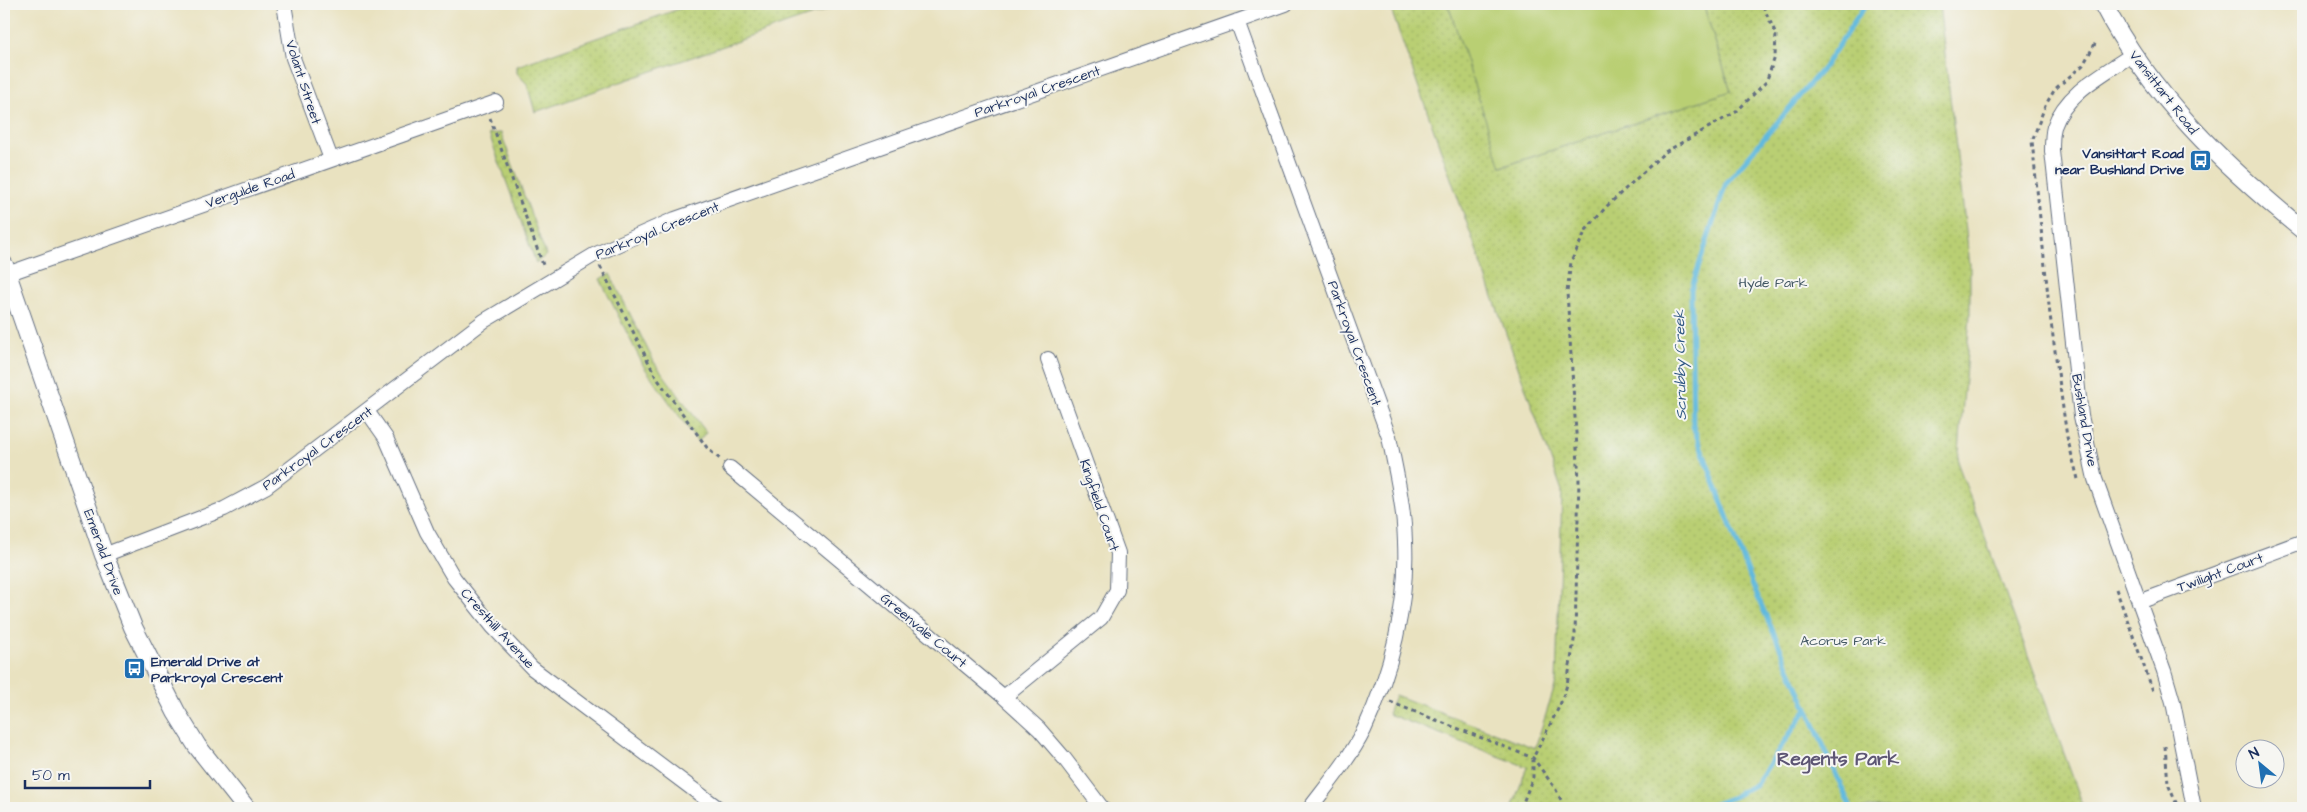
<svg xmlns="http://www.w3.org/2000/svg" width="2307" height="812" font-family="'Architects Daughter',sans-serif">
  <defs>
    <pattern id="grass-dots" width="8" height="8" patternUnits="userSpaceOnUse" patternTransform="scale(1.25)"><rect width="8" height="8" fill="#b9cf73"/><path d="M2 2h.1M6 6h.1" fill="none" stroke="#9eb266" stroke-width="1.8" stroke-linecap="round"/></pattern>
  </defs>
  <rect width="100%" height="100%" fill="#f6f6f2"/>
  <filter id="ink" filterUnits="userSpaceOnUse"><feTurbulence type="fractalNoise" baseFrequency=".02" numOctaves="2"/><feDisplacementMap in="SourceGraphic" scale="10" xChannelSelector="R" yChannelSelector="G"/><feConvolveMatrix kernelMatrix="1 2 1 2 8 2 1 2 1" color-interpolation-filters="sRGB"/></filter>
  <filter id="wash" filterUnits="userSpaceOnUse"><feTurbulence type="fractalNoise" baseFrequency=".0096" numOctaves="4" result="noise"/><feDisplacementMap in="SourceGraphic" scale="20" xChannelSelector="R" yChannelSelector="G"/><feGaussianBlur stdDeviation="1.12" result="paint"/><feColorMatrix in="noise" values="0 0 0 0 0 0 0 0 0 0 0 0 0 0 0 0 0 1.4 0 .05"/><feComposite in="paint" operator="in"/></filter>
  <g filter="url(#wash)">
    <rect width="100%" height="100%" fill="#e9e2c0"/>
    <path fill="url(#grass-dots)" stroke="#6a7f68" d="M 693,4 L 844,4 L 535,112 L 527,84 L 517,73 L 517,66 Z
      M 1389,4 L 1448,4 L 1502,167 L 1731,91 L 1703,4 L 1939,4 L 1970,265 L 1970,316 L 1958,464 L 2084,808 L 1512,808 L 1527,767 L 1388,714 L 1395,695 L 1535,748 L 1556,683 L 1562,491 Z
      M 501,133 L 546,255 L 536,263 L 489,134 Z
      M 610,274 L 654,362 L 706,432 L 698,442 L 644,367 L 600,279 Z"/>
    <path fill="#b9cf73" stroke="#6a7f68" d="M 1448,4 L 1703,4 L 1731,91 L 1501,167 Z"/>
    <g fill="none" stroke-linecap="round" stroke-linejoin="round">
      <path stroke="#61b9de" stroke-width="5" d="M 1705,808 L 1733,797 L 1756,784 L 1808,707
        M 1851,808 L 1756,593 L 1693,426 L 1691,290 L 1726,183 L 1824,67 L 1866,4"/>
    </g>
  </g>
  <g filter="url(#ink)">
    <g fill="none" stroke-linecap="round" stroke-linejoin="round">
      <defs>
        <path id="minor" d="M 284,4 L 293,58 L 331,159
          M 1237,21 L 1389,437 C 1396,471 1404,506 1405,542 C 1408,605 1391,673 1364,730 C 1350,758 1329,783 1310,808
          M 2133,54 C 2104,74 2066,92 2054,127 C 2052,134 2052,143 2052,151 L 2081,416 L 2095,479 L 2164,671 L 2173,702 L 2194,808
          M 4,275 L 496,102
          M 367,411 L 386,438 L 427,532 L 454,578 L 493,627 L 532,668 L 718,808
          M 730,468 L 1004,697 L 1039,729 L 1064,758 L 1102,808
          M 104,555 L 224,509 L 267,486 L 484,321 L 594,255 L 675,219 L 1286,4
          M 2139,602 L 2301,542
          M 1004,697 L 1101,618 L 1117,590 L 1118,553 L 1048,359"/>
        <path id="tertiary" d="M 2103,4 C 2151,96 2223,165 2303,230
          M 4,265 L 104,555 L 133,627 L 176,712 L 197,746 L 246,808"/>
      </defs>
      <use href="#minor" stroke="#636e80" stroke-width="16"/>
      <use href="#tertiary" stroke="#636e80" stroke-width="20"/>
      <path stroke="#636e80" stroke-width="3" stroke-dasharray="4 4" stroke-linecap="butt" d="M 490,118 L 543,265
        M 600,266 L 656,377 L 708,449 L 720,459
        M 2078,479 L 2067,437 L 2050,315 L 2032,141 L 2045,106 L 2055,89 L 2083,65 L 2096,42
        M 2116,589 L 2153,691
        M 1390,702 L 1533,758 L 1555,788 L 1565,808
        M 2165,746 L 2168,784 L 2177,805
        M 1521,808 L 1533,777 L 1533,758 L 1560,705 L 1567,685 L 1575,634 L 1579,480 L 1567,292 L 1571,262 L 1586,230 L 1607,206 L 1665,152 L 1736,112 L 1766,82 L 1775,57 L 1776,34 L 1762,4"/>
      <use href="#minor" stroke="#fff" stroke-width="14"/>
      <use href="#tertiary" stroke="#fff" stroke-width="18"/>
    </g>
  </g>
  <defs>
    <symbol id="bus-square" viewBox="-11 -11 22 22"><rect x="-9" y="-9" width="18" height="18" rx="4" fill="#1f6fb2" stroke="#f6f6f2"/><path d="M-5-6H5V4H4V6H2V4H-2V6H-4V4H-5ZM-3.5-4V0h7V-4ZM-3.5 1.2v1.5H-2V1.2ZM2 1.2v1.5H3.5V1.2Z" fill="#fff"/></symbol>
  </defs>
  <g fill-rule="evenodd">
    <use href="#bus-square" x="2188" y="148" width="25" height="25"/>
    <use href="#bus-square" x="122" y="656" width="25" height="25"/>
  </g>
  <g text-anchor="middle" stroke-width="4" stroke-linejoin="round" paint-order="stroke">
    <g font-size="14" fill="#1b2f5e" stroke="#f6f6f2">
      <text transform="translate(304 82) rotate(72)" y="5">Volant Street</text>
      <text transform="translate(1037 91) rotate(-19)" y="5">Parkroyal Crescent</text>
      <text transform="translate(2164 92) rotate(52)" y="5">Vansittart Road</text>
      <text transform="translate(250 188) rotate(-19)" y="5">Vergulde Road</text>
      <text transform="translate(657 230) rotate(-22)" y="5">Parkroyal Crescent</text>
      <text transform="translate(1355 343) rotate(70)" y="5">Parkroyal Crescent</text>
      <text transform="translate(2085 420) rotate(80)" y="5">Bushland Drive</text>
      <text transform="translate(317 448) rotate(-36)" y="5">Parkroyal Crescent</text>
      <text transform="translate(1100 505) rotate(71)" y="5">Kingfield Court</text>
      <text transform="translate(104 552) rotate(70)" y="5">Emerald Drive</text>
      <text transform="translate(2220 572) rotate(-20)" y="5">Twilight Court</text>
      <text transform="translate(498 628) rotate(48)" y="5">Cresthill Avenue</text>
      <text transform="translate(924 630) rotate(40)" y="5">Greenvale Court</text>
    </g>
    <g font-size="14" font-weight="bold" fill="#1b2f5e" stroke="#f6f6f2" text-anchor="end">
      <text x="2184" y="158">Vansittart Road<tspan x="2184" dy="16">near Bushland Drive</tspan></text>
      <text x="151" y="666" text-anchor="start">Emerald Drive at<tspan x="151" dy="16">Parkroyal Crescent</tspan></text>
    </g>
    <g font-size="14" fill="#425763" stroke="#f6f6f2">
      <text x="1773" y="287">Hyde Park</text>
      <text x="1843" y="645">Acorus Park</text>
    </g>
    <g font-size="15" font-style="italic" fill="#305884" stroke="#f6f6f2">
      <text transform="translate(1680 365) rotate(-91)" y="5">Scrubby Creek</text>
    </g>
    <g font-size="19" font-weight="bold" fill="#5d5674" stroke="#f6f6f2">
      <text x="1838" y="765">Regents Park</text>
    </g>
  </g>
  <rect width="2307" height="812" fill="none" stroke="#f6f6f2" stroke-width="20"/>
  <g transform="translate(2260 764) rotate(331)"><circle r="24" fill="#f6f6f2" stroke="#9ea6b7"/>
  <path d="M0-4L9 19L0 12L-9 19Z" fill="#1f6fb2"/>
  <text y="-8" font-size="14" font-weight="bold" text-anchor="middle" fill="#1b2f5e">N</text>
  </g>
  <path d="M25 780v8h125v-8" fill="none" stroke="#1b2f5e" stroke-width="2.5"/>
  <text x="32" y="780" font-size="15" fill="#1b2f5e" stroke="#f6f6f2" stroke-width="4" paint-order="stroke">50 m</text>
</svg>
